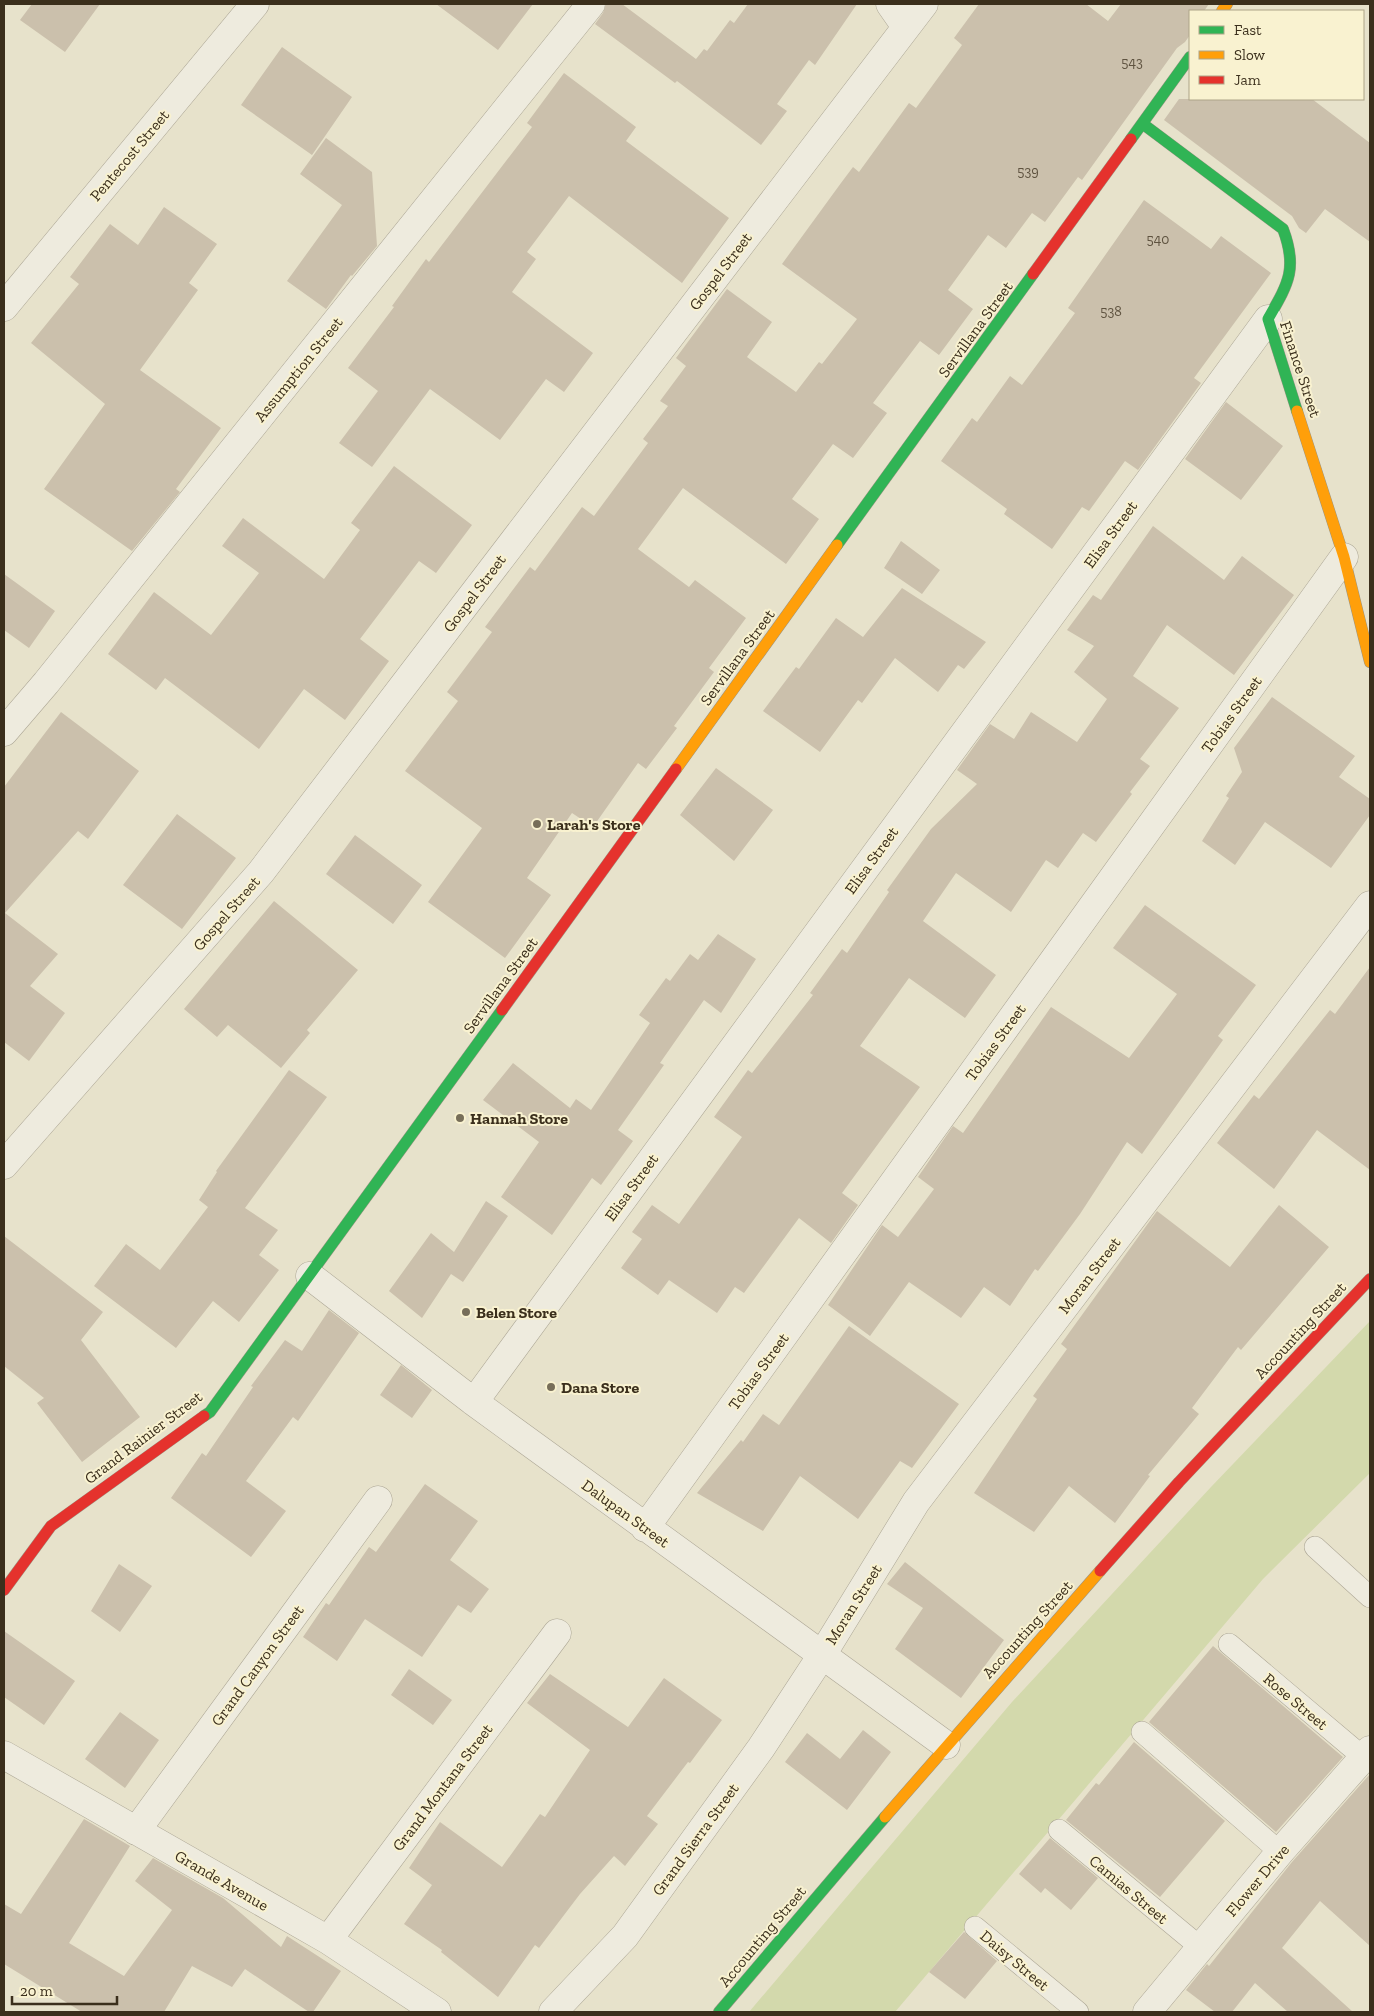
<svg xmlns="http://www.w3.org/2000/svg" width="1374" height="2016" font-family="'Zilla Slab',serif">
  <rect width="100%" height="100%" fill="#e7e2cb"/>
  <path fill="#d3d9ac" d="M 1370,1321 L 1370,1473 L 1263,1579 L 895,2012 L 749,2012 L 1012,1702 L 1211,1487 Z"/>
  <path fill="#cbc0ac" d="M 32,4 L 100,4 L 65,52 L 20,20 Z
    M 436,4 L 533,4 L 498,50 Z
    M 606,4 L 622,4 L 696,59 L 704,49 L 707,51 L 730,20 L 734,23 L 748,4 L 857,4 L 815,65 L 809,60 L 777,104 L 787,111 L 761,145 L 677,81 L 675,83 L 595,24 L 603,13 Z
    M 979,4 L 1086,4 L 1108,21 L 1121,4 L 1209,4 L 1204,11 L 1190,11 L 1190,35 L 1185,42 L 1177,48 L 1082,180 L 1078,177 L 1045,222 L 1032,213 L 1006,248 L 988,235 L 948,290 L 973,309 L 939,355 L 920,341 L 873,403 L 887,413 L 853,458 L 833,444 L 792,499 L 819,519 L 786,564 L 683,488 L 638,549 L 689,587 L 695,580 L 746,618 L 709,668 L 714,672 L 674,726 L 677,728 L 646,769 L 638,763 L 593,827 L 572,813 L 527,878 L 551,895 L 505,958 L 428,902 L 482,828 L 405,771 L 458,701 L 447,692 L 492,632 L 485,627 L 530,567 L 535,571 L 582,507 L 594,516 L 648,443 L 643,439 L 668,406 L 660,401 L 686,366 L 676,358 L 727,289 L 772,322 L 747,357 L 796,392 L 819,362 L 822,364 L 857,319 L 782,264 L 841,183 L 853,167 L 859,172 L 909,103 L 916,108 L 962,45 L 954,38 Z
    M 282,47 L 352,97 L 312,155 L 241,105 Z
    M 564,73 L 636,127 L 626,141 L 729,218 L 682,283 L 569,196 L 527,252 L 536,259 L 512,292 L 593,353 L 564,392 L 546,379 L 500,440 L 430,389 L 372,467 L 339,443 L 378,391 L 348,368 L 394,307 L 392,306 L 426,259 L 429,262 L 532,127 L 527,123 Z
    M 1179,99 L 1312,99 L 1370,143 L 1370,242 L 1325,209 L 1306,233 L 1299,228 L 1292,216 L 1164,120 Z
    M 326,138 L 372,172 L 377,246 L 352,276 L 351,275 L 326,309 L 287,281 L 342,205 L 300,174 Z
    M 1144,200 L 1211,249 L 1221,236 L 1271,273 L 1194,378 L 1201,383 L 1138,470 L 1125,461 L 1089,511 L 1082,507 L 1052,549 L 1004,514 L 1007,509 L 941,461 L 972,418 L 977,422 L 1010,376 L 1022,385 L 1075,313 L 1068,308 Z
    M 164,207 L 217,244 L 189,283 L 198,290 L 140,370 L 221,428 L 176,489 L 180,492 L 132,551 L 44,489 L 105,404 L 31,343 L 79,284 L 70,277 L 110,224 L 138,245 Z
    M 1226,402 L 1283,446 L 1241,500 L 1185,459 Z
    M 394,466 L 472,525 L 436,573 L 419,561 L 360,639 L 389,661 L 345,720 L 304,689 L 259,749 L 165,678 L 156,690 L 108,654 L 154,592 L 211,635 L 259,573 L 222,546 L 243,518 L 324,579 L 360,530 L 351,523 Z
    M 1153,526 L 1224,580 L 1242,556 L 1294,595 L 1234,675 L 1167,625 L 1133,676 L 1179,708 L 1140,759 L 1150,766 L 1130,792 L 1132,794 L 1096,842 L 1083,833 L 1058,868 L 1046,860 L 1011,912 L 956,873 L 923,921 L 996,975 L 965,1018 L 909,978 L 860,1046 L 920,1087 L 842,1193 L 858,1205 L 831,1243 L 799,1218 L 744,1293 L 735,1287 L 717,1313 L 669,1280 L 658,1295 L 621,1268 L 642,1239 L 632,1232 L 652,1205 L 679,1224 L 742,1137 L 714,1117 L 748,1070 L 752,1073 L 813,995 L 810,993 L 842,949 L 847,953 L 889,892 L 887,890 L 931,829 L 977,784 L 957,770 L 990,724 L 1014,739 L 1031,712 L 1077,742 L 1107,699 L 1074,672 L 1094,646 L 1067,630 L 1093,595 L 1101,600 Z
    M 901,541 L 940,570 L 922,594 L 884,568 Z
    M 4,574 L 55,611 L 29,648 L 4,630 Z
    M 902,588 L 986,642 L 964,669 L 958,665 L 938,692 L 895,658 L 862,703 L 858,700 L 820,752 L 763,711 L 796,667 L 799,669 L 836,618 L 863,637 Z
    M 1272,697 L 1355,756 L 1339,777 L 1370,799 L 1370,815 L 1331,868 L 1265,822 L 1235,865 L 1202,841 L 1229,798 L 1226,796 L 1242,772 L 1234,748 Z
    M 61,712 L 139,771 L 88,839 L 78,831 L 5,913 L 58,954 L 30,986 L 65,1013 L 29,1061 L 4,1042 L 4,787 Z
    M 716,768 L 773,810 L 734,861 L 680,815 Z
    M 177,814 L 236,858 L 182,929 L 123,885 Z
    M 355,835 L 422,885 L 393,924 L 326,874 Z
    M 274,901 L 358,970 L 307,1030 L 310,1033 L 281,1068 L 228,1025 L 217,1037 L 184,1009 Z
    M 1145,905 L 1256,985 L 1218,1036 L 1223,1040 L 1142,1154 L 1127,1142 L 1080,1214 L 1038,1271 L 1035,1269 L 1010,1306 L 984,1287 L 961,1318 L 909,1282 L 870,1336 L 828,1305 L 882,1225 L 898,1237 L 934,1189 L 918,1177 L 953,1126 L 963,1133 L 1051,1007 L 1129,1058 L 1177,994 L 1113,948 Z
    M 718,934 L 756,959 L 721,1013 L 704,1000 L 660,1063 L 664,1065 L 618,1130 L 633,1141 L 601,1185 L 592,1178 L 552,1235 L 501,1197 L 539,1142 L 483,1100 L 513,1063 L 570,1108 L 576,1099 L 591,1110 L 650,1023 L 639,1015 L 666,978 L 670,981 L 690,954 L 698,960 Z
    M 1370,967 L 1370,1170 L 1317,1130 L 1274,1189 L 1217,1143 L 1254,1095 L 1259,1099 L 1330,1010 L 1335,1014 Z
    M 289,1070 L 327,1097 L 245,1208 L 278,1230 L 259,1255 L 279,1270 L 239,1322 L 213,1301 L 176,1348 L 94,1286 L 126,1244 L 160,1270 L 208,1207 L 199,1200 L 217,1172 L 216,1171 Z
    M 486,1201 L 508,1216 L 463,1282 L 451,1274 L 422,1318 L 389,1291 L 431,1233 L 454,1252 Z
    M 1279,1205 L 1329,1247 L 1241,1350 L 1238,1347 L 1192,1408 L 1199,1414 L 1148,1475 L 1150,1476 L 1115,1523 L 1069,1486 L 1034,1532 L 974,1493 L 1037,1399 L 1033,1396 L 1067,1349 L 1061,1344 L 1157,1211 L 1230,1267 Z
    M 4,1236 L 103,1312 L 81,1340 L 140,1417 L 82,1462 L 37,1403 L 44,1398 L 4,1366 Z
    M 329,1310 L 359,1333 L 298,1421 L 293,1417 L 246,1481 L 286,1511 L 251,1557 L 171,1498 L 202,1453 L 206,1456 L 253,1387 L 251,1386 L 285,1340 L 302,1351 Z
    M 849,1326 L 959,1404 L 912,1468 L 900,1461 L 858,1519 L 800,1476 L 763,1531 L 697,1493 L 741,1440 L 743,1442 L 763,1414 L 779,1425 Z
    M 401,1365 L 432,1390 L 412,1418 L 380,1395 Z
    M 425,1484 L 478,1521 L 450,1560 L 489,1589 L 471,1613 L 458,1605 L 422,1657 L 365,1619 L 337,1661 L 303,1637 L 326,1603 L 329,1605 L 369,1547 L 376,1552 Z
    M 905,1562 L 1004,1640 L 961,1698 L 895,1649 L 923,1608 L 887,1584 Z
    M 119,1564 L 152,1586 L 120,1632 L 91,1611 Z
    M 4,1631 L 75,1681 L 44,1725 L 4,1697 Z
    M 1213,1646 L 1343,1757 L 1276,1832 L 1149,1722 Z
    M 409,1669 L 452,1700 L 433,1725 L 391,1695 Z
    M 550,1674 L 628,1727 L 664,1678 L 722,1720 L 690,1763 L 688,1762 L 647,1816 L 658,1824 L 625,1866 L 614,1856 L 580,1894 L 539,1948 L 535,1945 L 498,1997 L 441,1952 L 442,1950 L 404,1924 L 432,1885 L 409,1868 L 440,1822 L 502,1867 L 540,1814 L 545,1817 L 590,1750 L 527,1703 Z
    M 120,1712 L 159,1740 L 125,1788 L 85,1759 Z
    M 863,1730 L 891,1752 L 847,1810 L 785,1762 L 807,1733 L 840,1759 Z
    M 1134,1742 L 1225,1821 L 1160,1897 L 1066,1820 L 1096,1783 L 1099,1785 Z
    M 1370,1774 L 1370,1946 L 1320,1901 L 1282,1948 L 1353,2012 L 1288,2012 L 1255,1983 L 1232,2012 L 1215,2012 L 1186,1990 L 1207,1964 L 1209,1966 L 1292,1862 Z
    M 84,1819 L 130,1846 L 69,1943 L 124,1976 L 172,1910 L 135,1881 L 153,1858 L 223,1898 L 281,1947 L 287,1936 L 341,1971 L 313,2012 L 309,2012 L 245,1969 L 232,1987 L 192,1966 L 164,2012 L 82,2012 L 4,1964 L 4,1904 L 21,1914 Z
    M 1050,1838 L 1098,1878 L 1071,1910 L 1045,1888 L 1041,1893 L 1019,1874 Z
    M 964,1932 L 997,1961 L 965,1999 L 929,1972 Z"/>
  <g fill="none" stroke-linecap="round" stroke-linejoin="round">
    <defs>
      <path id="lane" d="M 1315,1547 L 1370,1597
        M 1229,1644 L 1363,1757
        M 1142,1732 L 1280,1852
        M 1059,1830 L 1200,1947
        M 975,1927 L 1078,2012"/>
      <path id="street" d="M 890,4 L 906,27
        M 4,307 L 255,4
        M 4,732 L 46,683 L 591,4
        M 4,1165 L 261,872 L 924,4
        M 310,1276 L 474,1402 L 946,1745
        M 474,1402 L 1268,319
        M 645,1528 L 1344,557
        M 4,1755 L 328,1940 L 437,2012
        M 136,1831 L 378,1500
        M 328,1940 L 557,1633
        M 553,2012 L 625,1936 L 761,1748 L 822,1655 L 916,1502 L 1370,905
        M 1147,2012 L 1280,1852 L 1370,1750"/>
      <path id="fast" d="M 1143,124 L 1283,229 C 1298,269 1288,284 1268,319 L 1297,411
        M 1131,139 L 1190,57
        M 837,545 L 1033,274
        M 204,1416 L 210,1412 L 502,1010
        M 719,2012 L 885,1817"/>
      <path id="slow" d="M 1222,11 L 1227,4
        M 1297,411 L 1344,557 L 1370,662
        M 676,769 L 837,545
        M 885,1817 L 1100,1571"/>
      <path id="jam" d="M 1033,274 L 1131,139
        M 502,1010 L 676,769
        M 1100,1571 L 1179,1482 L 1370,1279
        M 4,1590 L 51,1526 L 204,1416"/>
    </defs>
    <use href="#lane" stroke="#aca695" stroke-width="22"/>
    <use href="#street" stroke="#aca695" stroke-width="29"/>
    <use href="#fast" stroke="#9b9585" stroke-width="12"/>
    <use href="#slow" stroke="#9b9585" stroke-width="12"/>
    <use href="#jam" stroke="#9b9585" stroke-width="12"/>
    <use href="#lane" stroke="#eeebde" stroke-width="21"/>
    <use href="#street" stroke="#eeebde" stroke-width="28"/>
    <use href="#fast" stroke="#30b455" stroke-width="11"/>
    <use href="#slow" stroke="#ff9f0a" stroke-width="11"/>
    <use href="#jam" stroke="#e5322d" stroke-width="11"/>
  </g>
  <g fill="#776e59" stroke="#f9f2d0" stroke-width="2">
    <circle cx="537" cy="824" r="5"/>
    <circle cx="460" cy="1118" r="5"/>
    <circle cx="466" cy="1312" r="5"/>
    <circle cx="551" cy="1387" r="5"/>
  </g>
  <g text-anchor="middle" stroke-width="4" stroke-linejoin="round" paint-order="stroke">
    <g font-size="14" fill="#5f5340">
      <text x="1132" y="67">543</text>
      <text x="1028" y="176">539</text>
      <text x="1158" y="244">540</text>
      <text x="1111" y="316">538</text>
    </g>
    <g font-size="16" fill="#3b2f1c" stroke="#f9f2d0">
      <text transform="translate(129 155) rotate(-50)" y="6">Pentecost Street</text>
      <text transform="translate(720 271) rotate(-53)" y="6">Gospel Street</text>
      <text transform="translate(975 329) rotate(-54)" y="6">Servillana Street</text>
      <text transform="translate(298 369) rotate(-51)" y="6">Assumption Street</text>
      <text transform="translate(1301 369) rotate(72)" y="6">Finance Street</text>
      <text transform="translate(1110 534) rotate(-54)" y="6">Elisa Street</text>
      <text transform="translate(474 593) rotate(-53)" y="6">Gospel Street</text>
      <text transform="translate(737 657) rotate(-54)" y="6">Servillana Street</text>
      <text transform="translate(1231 714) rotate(-54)" y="6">Tobias Street</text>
      <text transform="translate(871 860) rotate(-54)" y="6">Elisa Street</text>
      <text transform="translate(226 913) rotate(-49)" y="6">Gospel Street</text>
      <text transform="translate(500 985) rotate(-54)" y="6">Servillana Street</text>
      <text transform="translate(995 1042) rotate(-54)" y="6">Tobias Street</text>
      <text transform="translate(631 1187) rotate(-54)" y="6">Elisa Street</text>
      <text transform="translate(1089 1275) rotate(-53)" y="6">Moran Street</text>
      <text transform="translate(1300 1330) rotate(-47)" y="6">Accounting Street</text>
      <text transform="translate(758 1371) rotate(-54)" y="6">Tobias Street</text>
      <text transform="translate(143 1437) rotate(-37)" y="6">Grand Rainier Street</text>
      <text transform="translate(626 1513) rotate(36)" y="6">Dalupan Street</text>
      <text transform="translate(853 1604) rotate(-58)" y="6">Moran Street</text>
      <text transform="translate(1027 1629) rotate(-48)" y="6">Accounting Street</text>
      <text transform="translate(257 1665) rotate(-54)" y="6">Grand Canyon Street</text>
      <text transform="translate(1296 1701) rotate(40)" y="6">Rose Street</text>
      <text transform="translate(442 1787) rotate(-53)" y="6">Grand Montana Street</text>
      <text transform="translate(695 1839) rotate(-54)" y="6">Grand Sierra Street</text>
      <text transform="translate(222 1880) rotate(30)" y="6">Grande Avenue</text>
      <text transform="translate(1257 1880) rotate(-50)" y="6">Flower Drive</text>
      <text transform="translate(1129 1889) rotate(40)" y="6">Camias Street</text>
      <text transform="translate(762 1936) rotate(-50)" y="6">Accounting Street</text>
      <text transform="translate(1015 1960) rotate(40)" y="6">Daisy Street</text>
    </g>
    <g font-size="16" font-weight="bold" fill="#3b2f1c" stroke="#f9f2d0" text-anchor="start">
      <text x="547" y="830">Larah's Store</text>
      <text x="470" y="1124">Hannah Store</text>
      <text x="476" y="1318">Belen Store</text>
      <text x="561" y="1393">Dana Store</text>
    </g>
  </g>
  <rect width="1374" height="2016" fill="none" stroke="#3b2f1c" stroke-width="10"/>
  <rect x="1189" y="10" width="175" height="90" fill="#f9f2d0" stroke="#ada488"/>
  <rect x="1199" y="26" width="25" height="8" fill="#30b455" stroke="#ada488"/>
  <text x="1234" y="35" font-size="15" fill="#3b2f1c">Fast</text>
  <rect x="1199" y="51" width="25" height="8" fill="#ff9f0a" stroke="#ada488"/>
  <text x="1234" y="60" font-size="15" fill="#3b2f1c">Slow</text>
  <rect x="1199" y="76" width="25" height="8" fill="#e5322d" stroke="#ada488"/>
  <text x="1234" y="85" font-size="15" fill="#3b2f1c">Jam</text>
  <path d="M12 1996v8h105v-8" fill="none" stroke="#3b2f1c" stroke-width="2.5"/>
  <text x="20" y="1996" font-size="15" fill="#3b2f1c" stroke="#f9f2d0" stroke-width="4" paint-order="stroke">20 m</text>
</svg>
